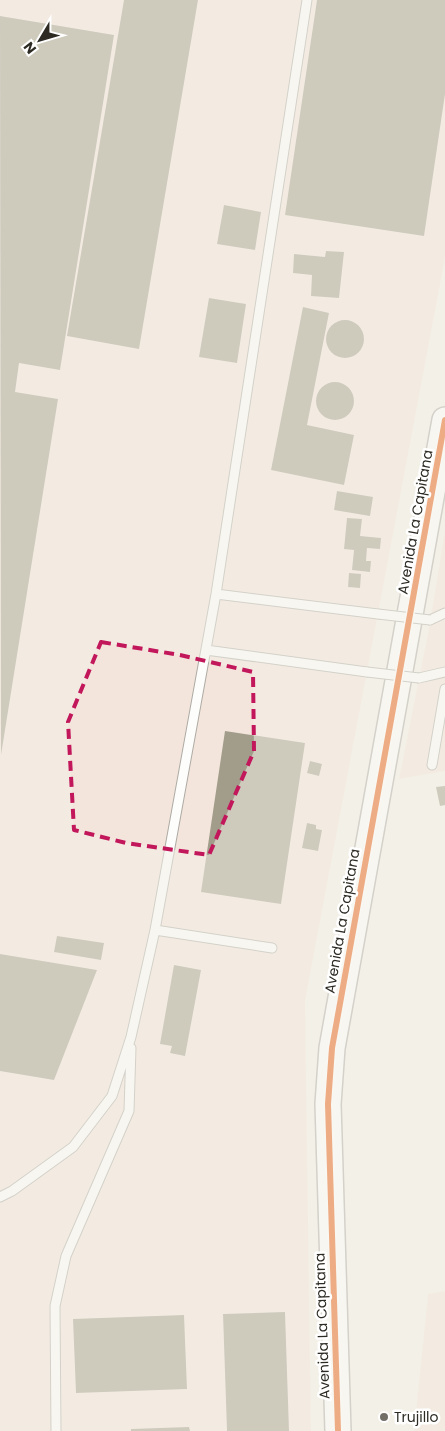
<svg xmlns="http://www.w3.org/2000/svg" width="445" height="1431" font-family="Poppins,sans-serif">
  <rect width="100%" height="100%" fill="#f3f0e7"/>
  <path fill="#f4e5dc" d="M 0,0 L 445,0 L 445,258 L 305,1001 L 311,1431 L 0,1431 Z
    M 445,531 L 445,771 L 399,779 L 429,628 Z
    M 445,1291 L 445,1431 L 414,1431 L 428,1294 Z"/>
  <path fill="#a29d8b" d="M 124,0 L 198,0 L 139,349 L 67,336 Z
    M 317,0 L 445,0 L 445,94 L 424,236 L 285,215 Z
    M 0,16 L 114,35 L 60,370 L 19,363 L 15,392 L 58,399 L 1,755 Z
    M 224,205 L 261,212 L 255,250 L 217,244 Z
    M 326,251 L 344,252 L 339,298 L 311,296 L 312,275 L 293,273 L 294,254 L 325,257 Z
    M 209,298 L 246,304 L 237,363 L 199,357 Z
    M 303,307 L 329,313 L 307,425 L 354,435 L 344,485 L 271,470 Z
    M326 339a19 19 0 1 1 38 0a19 19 0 1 1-38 0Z
    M316 401a19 19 0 1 1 38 0a19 19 0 1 1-38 0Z
    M 337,491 L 373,497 L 370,516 L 334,510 Z
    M 347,518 L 362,519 L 360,536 L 381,538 L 380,549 L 367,548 L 366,561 L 371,561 L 370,572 L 352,570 L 354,550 L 344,549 Z
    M 349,573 L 361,574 L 360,588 L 348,587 Z
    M 225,731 L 305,743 L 281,904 L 201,892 Z
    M 310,761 L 322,764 L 319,776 L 307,773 Z
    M 445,786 L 445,805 L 440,806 L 436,787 Z
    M 307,823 L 316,825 L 316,829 L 322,830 L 318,851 L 302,848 Z
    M 57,936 L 104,943 L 101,960 L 54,952 Z
    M 0,954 L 97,970 L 54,1080 L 0,1071 Z
    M 174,965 L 201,970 L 185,1056 L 170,1053 L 172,1046 L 160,1044 Z
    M 285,1312 L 289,1431 L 227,1431 L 223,1314 Z
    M 184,1315 L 187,1389 L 76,1393 L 73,1319 Z
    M 189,1427 L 190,1431 L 131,1431 L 131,1429 Z"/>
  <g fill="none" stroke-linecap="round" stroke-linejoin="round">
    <defs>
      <path id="lane" d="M 216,594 L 307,0
        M 430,620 L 445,613
        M 206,650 L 367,672
        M 419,678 L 445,672
        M 432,765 L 445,689
        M 155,930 L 272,948
        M 0,1197 L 12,1191 L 73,1147 L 112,1096 L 131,1037 L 155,930 L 216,594 L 378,614
        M 56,1431 L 55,1306 L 66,1256 L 129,1111 L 131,1048"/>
      <path id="secondary" d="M 338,1431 L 328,1104 L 332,1048 L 445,420"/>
    </defs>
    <use href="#lane" stroke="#adaba4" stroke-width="11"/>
    <use href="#secondary" stroke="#adaba4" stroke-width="28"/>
    <use href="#lane" stroke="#fdfdfb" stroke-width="9"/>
    <use href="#secondary" stroke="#fdfdfb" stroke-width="25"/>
    <defs>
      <path id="lane-bridge" d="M 378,614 L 430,620
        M 367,672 L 419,678"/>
    </defs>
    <use href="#lane-bridge" stroke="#adaba4" stroke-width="11" stroke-linecap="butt"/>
    <use href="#lane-bridge" stroke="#fdfdfb" stroke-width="9"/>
    <defs>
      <path id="cycleway" d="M 338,1431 L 328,1104 L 332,1048 L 445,420"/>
    </defs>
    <use href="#cycleway" stroke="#fff" stroke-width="9"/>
    <use href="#cycleway" stroke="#e8590c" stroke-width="6"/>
  </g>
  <path d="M0 0H445V1431H0ZM 101,642 L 180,655 L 253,672 L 254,751 L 209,855 L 126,843 L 74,830 L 68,722 Z" fill="#f3f0e7" fill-opacity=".55" fill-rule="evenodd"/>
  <path fill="none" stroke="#c2185b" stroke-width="4" stroke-dasharray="10 6" stroke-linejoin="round" d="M 101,642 L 180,655 L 253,672 L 254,751 L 209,855 L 126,843 L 74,830 L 68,722 Z"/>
  <circle fill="#726f68" stroke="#fff" stroke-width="2" cx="384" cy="1417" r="5"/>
  <g text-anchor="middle" stroke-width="5" stroke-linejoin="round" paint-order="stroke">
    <g font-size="14" fill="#2c2a23" stroke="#fff">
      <text transform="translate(415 522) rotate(-80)" y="5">Avenida La Capitana</text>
      <text transform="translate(342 921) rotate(-80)" y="5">Avenida La Capitana</text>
      <text transform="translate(322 1326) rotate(-92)" y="5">Avenida La Capitana</text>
    </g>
    <g font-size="14" fill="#2c2a23" stroke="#fff" text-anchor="start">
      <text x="394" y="1422">Trujillo</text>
    </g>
  </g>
  <g transform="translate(40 40) rotate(232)" stroke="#ffffff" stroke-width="4" paint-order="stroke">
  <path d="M0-4L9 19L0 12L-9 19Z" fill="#2c2a23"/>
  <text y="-8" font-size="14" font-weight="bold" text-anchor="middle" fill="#2c2a23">N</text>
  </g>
</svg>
